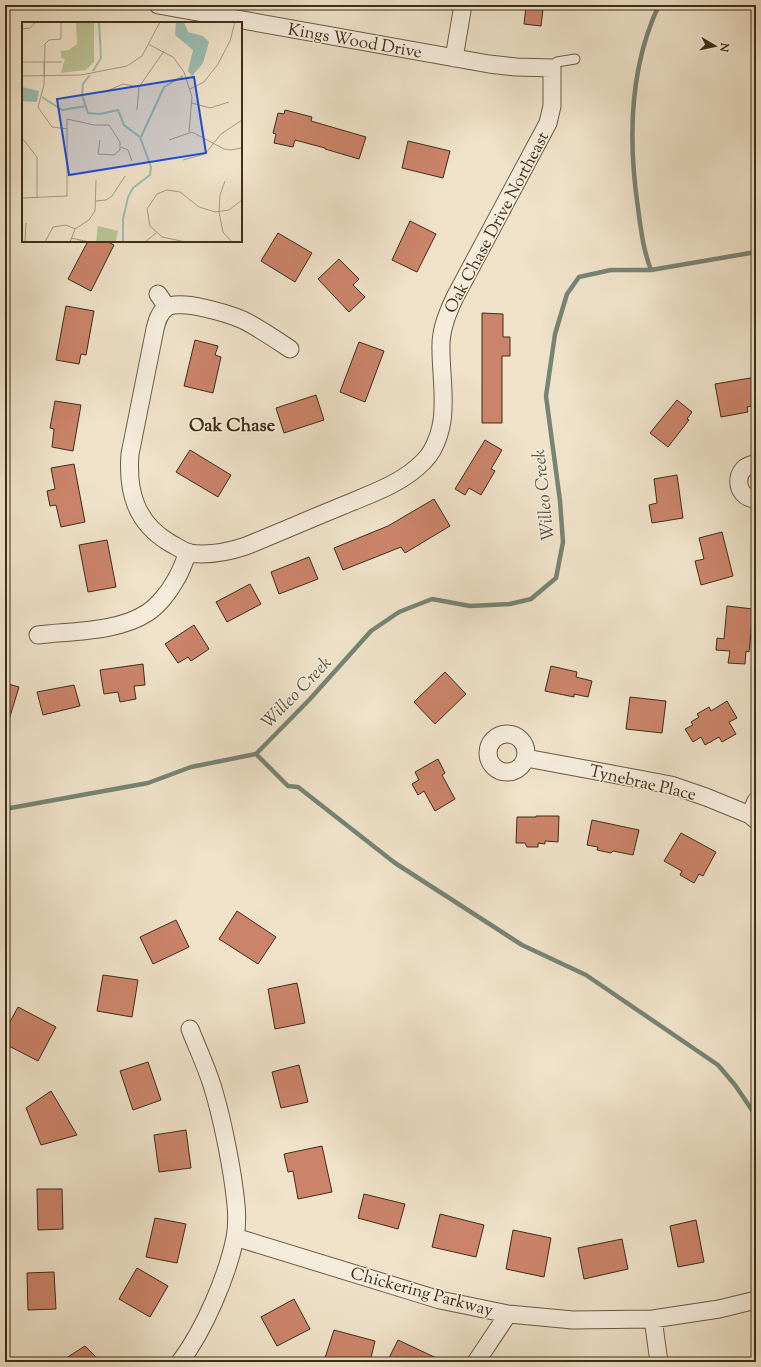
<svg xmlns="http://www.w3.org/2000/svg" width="761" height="1367" font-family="'Sorts Mill Goudy',serif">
  <rect width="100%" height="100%" fill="#efe2c9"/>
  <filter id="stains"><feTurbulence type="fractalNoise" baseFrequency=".005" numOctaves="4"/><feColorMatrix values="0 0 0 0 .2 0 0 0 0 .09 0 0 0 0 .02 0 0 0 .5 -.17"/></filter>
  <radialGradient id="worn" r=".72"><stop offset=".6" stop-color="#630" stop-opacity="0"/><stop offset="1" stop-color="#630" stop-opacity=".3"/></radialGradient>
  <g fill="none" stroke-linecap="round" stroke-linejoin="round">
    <path stroke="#768474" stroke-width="4.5" d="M 651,270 C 643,249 641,230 638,208 C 628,140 629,68 659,5
      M 256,754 L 288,786 L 298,787 L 395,863 L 522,945 L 586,975 L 718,1065 L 735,1085 L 756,1116
      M 5,809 L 148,783 L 191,767 L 256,754 L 310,699 L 371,631 L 399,612 L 432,599 L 470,606 L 510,604 L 531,599 L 556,578 L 563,542 L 560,501 L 546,396 L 555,334 L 567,294 L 579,277 L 611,270 L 651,270 L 756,252"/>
  </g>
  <path fill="#cb846a" stroke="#3f2d17" d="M 526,7 L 543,9 L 541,26 L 524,24 Z
    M 285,110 L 312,117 L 311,121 L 366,137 L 359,159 L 325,149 L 325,148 L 295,140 L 293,147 L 274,143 L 276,134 L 273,133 L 278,113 L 284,114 Z
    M 408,141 L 450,151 L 443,178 L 402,168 Z
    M 410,221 L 436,234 L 417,272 L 392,260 Z
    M 278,233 L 312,253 L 295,282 L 261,261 Z
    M 88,241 L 106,241 L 114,245 L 91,291 L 68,279 Z
    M 339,259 L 359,279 L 353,285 L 365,297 L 349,312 L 318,279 Z
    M 66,306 L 94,311 L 86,355 L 81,354 L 79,364 L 56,360 Z
    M 482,313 L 503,314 L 503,337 L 510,337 L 510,356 L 502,356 L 502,423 L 482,423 Z
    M 195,340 L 218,346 L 215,355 L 221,357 L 213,393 L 184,386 Z
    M 359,342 L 384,351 L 365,402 L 340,392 Z
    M 756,377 L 756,405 L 747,407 L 748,412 L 721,417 L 715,384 Z
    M 316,395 L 324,420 L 284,433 L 276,408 Z
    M 677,400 L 692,412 L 687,419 L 689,420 L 668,447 L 650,433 Z
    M 55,401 L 81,405 L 73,451 L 52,447 L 54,429 L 50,428 Z
    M 485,440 L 502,450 L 491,469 L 495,471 L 481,495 L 469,488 L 465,495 L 455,489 Z
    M 190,450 L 231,475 L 218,497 L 176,472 Z
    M 74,464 L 85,522 L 61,527 L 56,505 L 50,506 L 47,491 L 55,489 L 51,468 Z
    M 677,475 L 683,518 L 652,523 L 649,505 L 657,503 L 654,479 Z
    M 434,499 L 450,526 L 405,553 L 401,547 L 343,570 L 334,548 L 388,526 Z
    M 722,532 L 733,576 L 701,585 L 695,561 L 704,559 L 699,538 Z
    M 107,540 L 116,587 L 88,592 L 79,545 Z
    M 309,557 L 318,579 L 279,594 L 271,572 Z
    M 250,584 L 261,604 L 227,622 L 216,602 Z
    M 727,606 L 753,609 L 749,652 L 746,651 L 745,664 L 728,663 L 730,651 L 716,650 L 717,638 L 724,639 Z
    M 194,625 L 209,649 L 191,661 L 188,657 L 178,663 L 165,644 Z
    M 143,664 L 145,685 L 134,686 L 136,699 L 120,702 L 118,692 L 104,694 L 100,670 Z
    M 551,666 L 577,672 L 576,677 L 592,681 L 588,697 L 574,694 L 574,697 L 545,691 Z
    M 445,672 L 466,694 L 435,724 L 414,702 Z
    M 5,683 L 19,687 L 8,723 L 5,722 Z
    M 74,685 L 80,706 L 43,715 L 37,692 Z
    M 630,697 L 666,701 L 662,733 L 626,729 Z
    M 727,701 L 737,718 L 729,722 L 736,734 L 722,742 L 719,737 L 705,745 L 701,737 L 693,742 L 685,729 L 693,725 L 691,722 L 699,717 L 697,714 L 709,707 L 711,711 Z
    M 438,759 L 445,773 L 442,775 L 455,799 L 435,811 L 424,791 L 418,795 L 412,784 L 419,780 L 415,772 Z
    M 536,816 L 559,816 L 558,842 L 545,841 L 545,844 L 538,843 L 538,847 L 527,847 L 525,843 L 516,843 L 517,817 L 536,817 Z
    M 592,820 L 639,830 L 633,855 L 613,851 L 611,853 L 597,850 L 598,847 L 587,845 Z
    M 681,833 L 716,852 L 703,876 L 699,874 L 694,883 L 680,875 L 682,871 L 664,861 Z
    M 237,911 L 276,937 L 258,964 L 219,939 Z
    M 176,920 L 189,947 L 153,964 L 140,937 Z
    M 103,975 L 138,980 L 132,1017 L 97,1011 Z
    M 297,983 L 305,1023 L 275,1029 L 268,989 Z
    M 18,1007 L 56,1027 L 38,1061 L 5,1044 L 5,1031 Z
    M 148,1062 L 161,1100 L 133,1110 L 120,1071 Z
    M 299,1065 L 308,1102 L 281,1108 L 272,1072 Z
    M 51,1091 L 77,1135 L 41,1145 L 26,1108 Z
    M 186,1130 L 191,1168 L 159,1172 L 154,1135 Z
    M 322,1146 L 332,1192 L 298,1199 L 293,1171 L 288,1172 L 284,1154 Z
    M 37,1189 L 62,1189 L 63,1229 L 38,1230 Z
    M 364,1194 L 405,1204 L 398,1229 L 358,1218 Z
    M 440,1214 L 484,1225 L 476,1257 L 432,1247 Z
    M 155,1218 L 186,1224 L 177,1263 L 146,1257 Z
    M 696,1220 L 704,1262 L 678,1267 L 670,1226 Z
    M 513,1230 L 551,1238 L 544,1277 L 506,1269 Z
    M 622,1239 L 628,1269 L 584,1279 L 578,1248 Z
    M 137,1268 L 168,1286 L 150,1317 L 119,1299 Z
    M 54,1272 L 56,1309 L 28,1310 L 27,1273 Z
    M 294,1299 L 310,1329 L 277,1346 L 261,1317 Z
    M 334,1330 L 375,1341 L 370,1362 L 335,1362 L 325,1358 Z
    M 398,1340 L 445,1362 L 387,1362 Z
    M 85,1346 L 101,1362 L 60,1362 Z"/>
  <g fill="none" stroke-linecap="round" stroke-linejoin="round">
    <defs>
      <path id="lane" d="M 552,68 L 557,62 L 575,59"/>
      <path id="street" d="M 158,5 L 489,64 L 516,67 L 552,68 L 552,106 L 548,123 L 455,297 C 447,314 440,331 441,350 C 441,369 444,388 443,408 C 443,425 437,448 424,461 C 402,484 370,494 342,506 C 310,519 278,533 246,546 C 228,552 209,556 189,553 C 183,551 176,546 170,543 C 136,523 127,492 130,454 L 155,329 C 157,321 159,313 166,308 C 179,298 229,314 243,320 C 259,328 275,339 290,349
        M 454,58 L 463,5
        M 158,294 L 167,307
        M 756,464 C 733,465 733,498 756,499
        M 38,635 C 72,631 118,632 147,613 C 158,606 169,592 175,581 C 181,572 184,562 188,552
        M488 753a19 19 0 1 1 38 0a19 19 0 1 1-38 0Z
        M 526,758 L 671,785 L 706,797 L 750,815 L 756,820
        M 750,815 L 756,801
        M 235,1237 L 440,1300 L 508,1314 L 573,1320 L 653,1319 L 719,1309 L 756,1300
        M 653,1319 L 659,1362
        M 180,1362 C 204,1330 227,1277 235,1238 C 239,1217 235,1195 232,1174 C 227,1144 221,1114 212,1085 C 206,1066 197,1047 190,1029
        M 476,1362 L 508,1314"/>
    </defs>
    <use href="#lane" stroke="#6b5a44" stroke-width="11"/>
    <use href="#street" stroke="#6b5a44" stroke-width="19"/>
    <use href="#lane" stroke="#f5ecdc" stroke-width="9"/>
    <use href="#street" stroke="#f5ecdc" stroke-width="17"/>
  </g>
  <g text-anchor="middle" stroke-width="3" stroke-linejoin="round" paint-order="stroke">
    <g font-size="17" fill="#3f2d17" stroke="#f5ecdc">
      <text transform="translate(355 40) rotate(10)" y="6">Kings Wood Drive</text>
      <text transform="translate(496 222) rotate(-62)" y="6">Oak Chase Drive Northeast</text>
      <text transform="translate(643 782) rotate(13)" y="6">Tynebrae Place</text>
      <text transform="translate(422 1291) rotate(15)" y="6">Chickering Parkway</text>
    </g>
    <g font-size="18" font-weight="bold" fill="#3f2d17" stroke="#f5ecdc">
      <text x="232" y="431">Oak Chase</text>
    </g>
    <g font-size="18" font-style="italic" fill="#56513e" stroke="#f5ecdc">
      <text transform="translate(543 495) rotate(-96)" y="6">Willeo Creek</text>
      <text transform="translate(296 692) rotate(-46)" y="6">Willeo Creek</text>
    </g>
  </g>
  <g transform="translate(22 22)">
    <rect width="220" height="220" fill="#efe2c9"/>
    <path d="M 54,0 L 72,0 L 72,40 L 64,48 L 39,51 L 43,37 L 39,36 L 39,29 L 47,28 L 55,22 ZM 76,204 L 96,209 L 94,219 L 74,220 Z" fill="#bac396"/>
    <path d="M 154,0 L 162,0 L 166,10 L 181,14 L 187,20 L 181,41 L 170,54 L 166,49 L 171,28 L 153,13 ZM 0,65 L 17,69 L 15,80 L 0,79 Z" fill="#9abeb2"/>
    <path fill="none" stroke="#9abeb2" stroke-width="2" d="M 71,49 L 79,36 L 77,0M 68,53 L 61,62 L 60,73 L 66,91 L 78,92 L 96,88 L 102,103 L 118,115 L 129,145 L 128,153 L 111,166 L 106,175 L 101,197 L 101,220M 20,75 L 40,88 L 64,84M 119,115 L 142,65 L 161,54"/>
    <path fill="none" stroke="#a99a82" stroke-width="1" d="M 39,0 L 39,17 L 27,18 L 23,22 L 22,63 L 16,85 L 30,105 L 46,107M 0,7 L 8,6 L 14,0M 126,22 L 151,35 L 162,50 L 170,75 L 167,110M 0,40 L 40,40M 0,54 L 59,53 L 105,44 L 120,34 L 138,0M 22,55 L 22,40M 168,67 L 182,60 L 196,42 L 208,19 L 213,0M 85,69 L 101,62 L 117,65M 170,81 L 188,86 L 207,80M 115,88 L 117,65 L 142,29M 0,116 L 15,135 L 15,176M 147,118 L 170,110 L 202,127 L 208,128 L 220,126M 99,125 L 106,128 L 110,139M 161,138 L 183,132 L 199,112 L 220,98M 203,159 L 198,173 L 197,190 L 201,210 L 210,220M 0,176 L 45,174 L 45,97 L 72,103 L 87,103 L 98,120 L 98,128 L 92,133 L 76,132 L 78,118M 74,179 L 84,178 L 90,174 L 103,154M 49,216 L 67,220M 3,220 L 4,201M 23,220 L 31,205 L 44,203 L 53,207M 48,220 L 53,207 L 67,198 L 73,189 L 74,158M 123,220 L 134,211M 164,220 L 140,215 L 128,204 L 125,187 L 135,172 L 145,168 L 158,170 L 177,185 L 193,190 L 207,188 L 220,178"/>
    <path fill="#1d4ed8" fill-opacity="0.15" stroke="#1d4ed8" stroke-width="2" d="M 172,55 L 184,131 L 47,153 L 35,77 Z"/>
    <rect width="220" height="220" fill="none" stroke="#3f2d17" stroke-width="2"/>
  </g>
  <rect width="761" height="1367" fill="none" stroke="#efe2c9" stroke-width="20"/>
  <rect x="6" y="6" width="749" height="1355" fill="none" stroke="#3f2d17" stroke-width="2"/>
  <rect x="10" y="10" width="741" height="1347" fill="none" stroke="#3f2d17"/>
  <g transform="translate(715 46) rotate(99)" stroke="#f5ecdc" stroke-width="3" paint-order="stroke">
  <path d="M0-3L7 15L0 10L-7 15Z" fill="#3f2d17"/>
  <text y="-6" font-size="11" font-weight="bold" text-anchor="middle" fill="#3f2d17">N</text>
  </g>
  <rect width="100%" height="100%" filter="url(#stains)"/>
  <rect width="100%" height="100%" fill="url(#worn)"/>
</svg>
